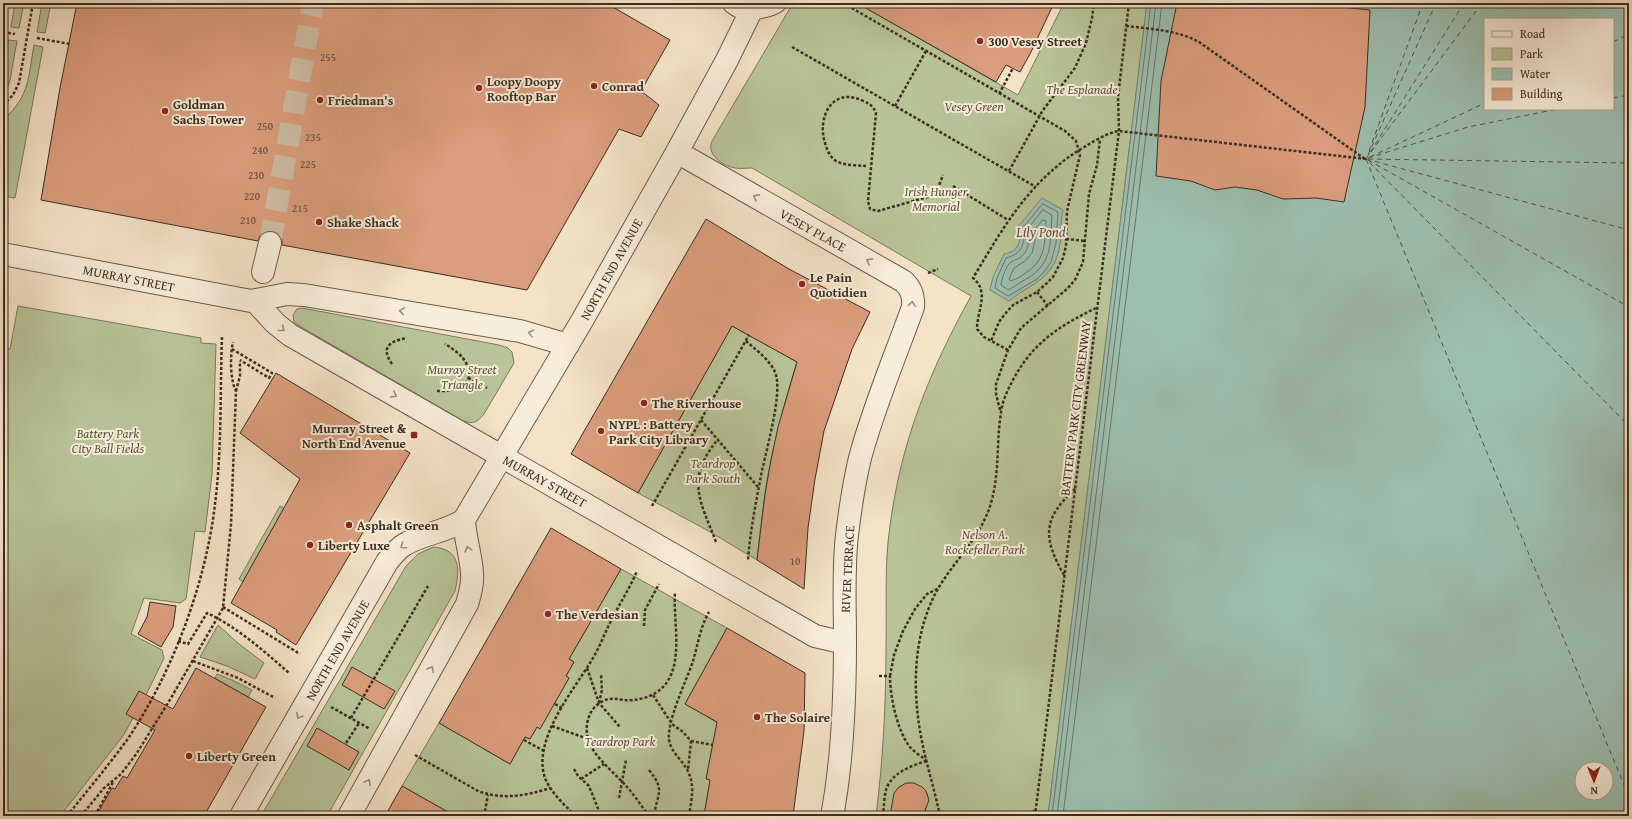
<svg xmlns="http://www.w3.org/2000/svg" width="1632" height="819" font-family="'Gentium Book Plus',serif">
  <rect width="100%" height="100%" fill="#f4e3c7"/>
  <filter id="stains"><feTurbulence type="fractalNoise" baseFrequency=".005" numOctaves="4"/><feColorMatrix values="0 0 0 0 .2 0 0 0 0 .09 0 0 0 0 .02 0 0 0 .5 -.17"/></filter>
  <radialGradient id="worn" r=".72"><stop offset=".6" stop-color="#630" stop-opacity="0"/><stop offset="1" stop-color="#630" stop-opacity=".3"/></radialGradient>
  <path fill="#b8c498" stroke="#7a785c" d="M 15,3 L 24,3 L 19,28 L 11,27 Z
    M 42,3 L 51,3 L 45,33 L 37,32 Z
    M 793,3 L 857,3 L 1018,95 L 1061,9 L 1062,3 L 1147,3 L 1048,816 L 876,816 C 883,760 886,704 886,647 C 887,607 884,566 890,526 C 901,441 930,370 971,296 L 752,168 C 746,168 741,169 735,168 C 723,166 706,155 712,141 Z
    M 8,40 L 17,41 L 10,80 L 8,86 L 3,93 L 3,66 Z
    M 34,45 L 43,47 L 15,198 L 3,196 L 3,120 C 30,96 28,78 34,45 Z
    M 18,306 L 201,338 L 201,343 L 216,344 L 212,474 L 205,532 L 195,531 L 186,599 L 180,603 L 144,598 L 131,634 L 162,650 L 164,658 L 146,695 L 123,736 L 60,816 L 3,816 L 3,348 L 10,349 Z
    M 302,308 L 499,345 L 508,348 L 512,352 L 514,363 L 484,414 C 477,423 473,424 463,421 L 298,325 L 294,322 L 293,315 L 297,309 Z
    M 732,326 L 797,362 C 787,394 778,427 771,460 C 764,493 761,526 757,560 L 705,529 L 638,493 Z
    M 280,506 L 284,508 L 243,582 L 239,579 Z
    M 433,547 C 461,549 460,570 455,591 L 327,816 L 261,816 L 406,566 L 418,554 Z
    M 621,569 L 727,628 L 685,704 L 720,724 L 720,732 L 715,733 L 707,779 L 710,780 L 704,816 L 455,816 L 402,786 L 439,723 L 510,764 L 525,737 L 530,739 L 537,727 L 540,728 L 569,678 L 566,676 L 574,662 L 569,659 Z
    M 218,625 L 239,644 L 264,663 L 255,679 L 227,666 L 200,657 Z
    M 217,674 L 232,680 L 252,690 L 248,697 L 215,678 Z"/>
  <path fill="#9dbfb0" stroke="#768576" fill-rule="evenodd" d="M 1147,3 L 1629,3 L 1629,816 L 1048,816 ZM 1485,19 L 1613,19 L 1613,109 L 1485,109 ZM 1582,769 L 1606,769 L 1606,793 L 1582,793 Z
    M 1042,198 L 1063,210 C 1060,221 1062,232 1060,244 C 1055,279 1033,282 1009,301 L 990,290 L 993,277 L 1004,254 C 1018,252 1023,241 1017,228 Z"/>
  <g fill="none" stroke-linecap="round" stroke-linejoin="round">
    <path stroke="#6c7668" stroke-width="1" d="M 1043,204 L 1058,212 L 1056,243 L 1051,262 L 1044,272 L 1037,279 L 1008,296 L 995,288 L 997,278 L 1006,258 C 1022,254 1026,243 1023,228 Z
      M 1043,210 L 1052,215 C 1050,246 1053,266 1021,282 C 1017,285 1012,288 1008,290 L 1001,285 C 1002,278 1005,269 1009,264 C 1011,261 1016,260 1020,258 C 1030,250 1029,240 1028,229 Z
      M 1043,220 L 1046,221 C 1045,241 1046,260 1027,272 C 1022,276 1015,280 1010,281 L 1009,279 L 1014,268 L 1025,261 L 1032,253 L 1035,241 L 1035,230 Z
      M 1052,816 L 1151,3
      M 1057,816 L 1156,3
      M 1063,816 L 1162,3"/>
    <path stroke="#545244" stroke-width="1" stroke-dasharray="5 4" stroke-linecap="butt" d="M 1464,3 L 1366,159 L 1629,426
      M 1613,42 L 1629,34
      M 1613,98 L 1629,95
      M 1369,151 L 1423,3
      M 1371,152 L 1482,3
      M 1368,155 L 1436,3
      M 1370,157 L 1485,103
      M 1368,158 L 1468,127 L 1558,109
      M 1366,159 L 1629,797
      M 1366,159 L 1629,230
      M 1368,159 L 1629,163
      M 1368,160 L 1629,307"/>
  </g>
  <path fill="#db9d7d" stroke="#3c2d20" d="M 77,3 L 606,3 L 670,40 L 641,91 L 659,105 L 641,137 L 619,129 L 527,290 L 282,245 L 282,239 L 279,234 L 273,231 L 267,231 L 261,234 L 258,241 L 41,200 L 60,88 Z
    M 857,3 L 1054,3 L 1031,52 L 1020,72 L 1006,65 L 996,82 Z
    M 1177,3 L 1325,3 L 1332,6 L 1370,10 L 1365,107 L 1344,202 L 1316,198 L 1283,199 L 1257,190 L 1235,187 L 1215,190 L 1191,181 L 1156,176 L 1161,81 Z
    M 706,219 L 789,269 L 870,312 L 852,349 L 824,431 L 815,479 L 808,528 L 804,589 L 757,560 L 765,494 L 771,460 L 778,427 L 797,362 L 732,326 L 638,493 L 571,454 Z
    M 276,373 L 410,453 L 296,645 L 276,632 L 277,630 L 231,603 L 300,479 L 240,433 Z
    M 551,528 L 621,569 L 569,659 L 574,662 L 566,676 L 569,678 L 540,729 L 537,727 L 530,739 L 525,737 L 510,764 L 439,723 Z
    M 150,602 L 176,606 L 173,627 L 161,647 L 138,634 L 147,617 Z
    M 727,628 L 805,673 L 804,731 L 793,816 L 704,816 L 710,780 L 706,779 L 717,722 L 685,704 Z
    M 352,667 L 395,691 L 384,709 L 342,685 Z
    M 196,668 L 266,707 L 204,816 L 96,816 L 112,788 L 115,789 L 123,776 L 127,778 L 155,730 L 126,714 L 139,691 L 173,709 Z
    M 317,728 L 359,752 L 349,770 L 307,746 Z
    M 906,783 L 914,783 L 922,787 L 926,791 L 929,800 L 923,816 L 890,816 L 894,793 L 899,787 Z
    M 402,786 L 455,816 L 385,816 Z"/>
  <g fill="none" stroke-linecap="round" stroke-linejoin="round">
    <path stroke="#cfbfa6" stroke-width="22" stroke-dasharray="22 11" stroke-linecap="butt" d="M 270,243 L 313,3"/>
    <defs>
      <path id="lane" d="M 747,5 L 750,13 C 760,11 773,10 780,3"/>
      <path id="street" d="M 677,152 L 903,281 C 911,288 914,295 913,307 C 895,357 874,406 860,458 C 854,483 850,510 847,535 C 843,570 845,606 845,641 C 845,699 843,759 832,816
        M 3,254 L 251,301 L 287,294 L 304,295 L 520,331 L 568,345
        M 263,272 L 270,243
        M 255,301 L 275,323 L 290,335 L 815,636 L 845,643
        M 241,816 L 387,562 C 392,556 397,549 404,545 C 423,533 444,533 464,520 L 583,319 L 677,152 L 727,60 L 750,13 L 734,3
        M 349,816 L 467,604 C 470,594 473,584 472,573 C 471,555 465,539 464,520"/>
    </defs>
    <use href="#lane" stroke="#6a5a4a" stroke-width="16"/>
    <use href="#street" stroke="#6a5a4a" stroke-width="24"/>
    <path stroke="#3c2d20" stroke-width="2.5" stroke-dasharray="3 2" stroke-linecap="butt" d="M 843,3 L 1065,131 L 1076,141 L 1080,155 L 1067,211 L 1066,246 L 1063,258 L 1053,277 L 1047,283 L 1037,292 L 1013,305 L 1005,314 L 999,322 L 991,341
      M 1126,26 C 1151,29 1177,30 1199,42 L 1365,159
      M 3,32 L 15,34
      M 37,38 L 70,44
      M 792,47 L 1036,187
      M 999,94 L 1013,68
      M 3,105 L 13,95 L 19,83 L 33,3
      M 895,106 L 926,51
      M 866,166 C 857,165 845,166 836,161 C 830,157 827,150 825,143 C 817,119 831,87 861,100 C 868,103 873,105 876,113 L 868,201 L 870,209 L 878,211 L 931,196 L 937,191 L 943,175
      M 1009,171 L 1043,110 L 1075,68 L 1086,43 L 1092,18 L 1094,3
      M 953,186 L 1008,220
      M 1066,239 L 1085,241
      M 928,273 L 938,269
      M 1037,292 L 1048,306
      M 746,341 C 756,350 769,359 775,372 C 784,393 764,456 760,481 C 755,507 750,533 748,560
      M 232,349 L 272,373 L 269,378 L 240,360
      M 1008,350 L 984,337 L 977,329 C 977,310 990,292 973,278 C 1004,226 1031,178 1086,146 C 1096,140 1107,133 1119,131 L 1366,159
      M 392,364 C 380,347 390,341 407,338
      M 468,378 L 487,388
      M 236,391 L 240,376 L 240,361
      M 437,391 C 452,392 477,386 467,365 C 463,355 453,349 445,344
      M 1000,410 L 996,394 L 996,384 L 1008,350 L 1021,328 L 1068,288 L 1075,280 L 1083,262 L 1089,194 L 1097,165 L 1100,139
      M 701,420 L 758,487
      M 652,506 L 749,335
      M 716,542 C 700,500 685,480 718,439
      M 1064,575 C 1043,538 1042,519 1075,489
      M 223,607 L 300,654
      M 644,626 L 645,610 L 659,584
      M 178,641 L 188,644 L 207,613 C 237,627 264,651 289,673
      M 193,661 L 238,678 L 275,698
      M 587,668 L 599,703 L 620,727
      M 879,676 L 890,676 C 890,697 897,729 909,746 C 913,751 921,756 926,760
      M 890,676 L 894,655 L 903,631 L 915,609 L 927,594 L 939,588
      M 653,695 L 672,724 L 683,732 L 691,741 L 688,770
      M 599,703 L 602,690 L 601,674
      M 555,704 L 562,708
      M 331,707 L 370,729
      M 351,718 L 428,586
      M 552,726 L 588,739
      M 524,740 L 544,751
      M 691,741 L 713,745
      M 346,743 L 359,723
      M 415,755 L 478,791 C 502,800 526,796 550,788
      M 574,769 L 578,776 L 589,786 L 601,816
      M 649,770 C 666,791 657,793 654,816
      M 581,779 L 604,764
      M 619,798 L 626,760
      M 67,816 C 87,791 108,766 127,740 C 172,674 206,583 215,504 C 222,450 220,391 222,337
      M 81,816 L 104,788 L 121,774 L 137,753 L 171,698 L 223,608 L 231,524 L 236,391 C 230,380 230,355 233,342
      M 95,816 L 113,782
      M 484,816 L 488,795
      M 575,816 C 565,805 551,793 545,778 C 532,741 572,692 590,663 C 598,651 603,637 609,625 C 618,606 629,590 637,571
      M 649,816 C 642,807 635,796 627,787 C 609,766 576,746 590,714 C 593,707 602,700 609,699 C 617,698 625,701 633,700 C 646,699 660,693 667,682 C 683,659 673,619 675,592
      M 689,816 C 691,802 695,787 689,774 C 685,762 671,753 669,740 C 667,720 686,682 693,661 C 698,645 700,627 709,612
      M 883,816 C 884,808 884,798 886,790 C 891,773 911,766 926,761
      M 940,816 C 934,787 925,760 920,731 C 912,683 914,630 939,587 C 956,559 982,535 991,503 C 1000,471 996,443 1001,413 C 1002,402 1007,391 1012,382 C 1031,344 1059,326 1096,308
      M 1029,816 L 1035,810
      M 1035,816 L 1119,131 L 1118,97 L 1129,3"/>
    <use href="#lane" stroke="#f8eddb" stroke-width="14"/>
    <use href="#street" stroke="#f8eddb" stroke-width="22"/>
  </g>
  <defs><path id="oneway-chevron" d="M-2-3.5L2.5 0L-2 3.5" fill="none" stroke-width="1.6" stroke-linecap="round" stroke-linejoin="round"/></defs>
  <g stroke="#9a8d7e">
    <use href="#oneway-chevron" transform="translate(756 197) rotate(-151)"/>
    <use href="#oneway-chevron" transform="translate(869 261) rotate(-151)"/>
    <use href="#oneway-chevron" transform="translate(912 304) rotate(-82)"/>
    <use href="#oneway-chevron" transform="translate(402 311) rotate(-171)"/>
    <use href="#oneway-chevron" transform="translate(282 329) rotate(38)"/>
    <use href="#oneway-chevron" transform="translate(531 333) rotate(-166)"/>
    <use href="#oneway-chevron" transform="translate(394 395) rotate(30)"/>
    <use href="#oneway-chevron" transform="translate(403 546) rotate(145)"/>
    <use href="#oneway-chevron" transform="translate(468 549) rotate(-105)"/>
    <use href="#oneway-chevron" transform="translate(431 669) rotate(-61)"/>
    <use href="#oneway-chevron" transform="translate(299 716) rotate(120)"/>
    <use href="#oneway-chevron" transform="translate(368 782) rotate(-60)"/>
  </g>
  <g fill="#8f2418" stroke="#f8eddb" stroke-width="1.5">
    <circle cx="980" cy="41" r="4"/>
    <circle cx="594" cy="86" r="4"/>
    <circle cx="479" cy="88" r="4"/>
    <circle cx="320" cy="100" r="4"/>
    <circle cx="165" cy="111" r="4"/>
    <circle cx="319" cy="222" r="4"/>
    <circle cx="802" cy="284" r="4"/>
    <circle cx="644" cy="403" r="4"/>
    <circle cx="601" cy="431" r="4"/>
    <rect x="410" y="431" width="8" height="8" rx="2"/>
    <circle cx="349" cy="525" r="4"/>
    <circle cx="310" cy="545" r="4"/>
    <circle cx="548" cy="614" r="4"/>
    <circle cx="757" cy="717" r="4"/>
    <circle cx="189" cy="756" r="4"/>
  </g>
  <g text-anchor="middle" stroke-width="4" stroke-linejoin="round" paint-order="stroke">
    <g font-size="11" fill="#644937">
      <text x="328" y="61">255</text>
      <text x="265" y="130">250</text>
      <text x="313" y="141">235</text>
      <text x="260" y="154">240</text>
      <text x="308" y="168">225</text>
      <text x="256" y="179">230</text>
      <text x="252" y="200">220</text>
      <text x="300" y="212">215</text>
      <text x="248" y="224">210</text>
      <text x="795" y="565">10</text>
    </g>
    <g font-size="13" font-weight="bold" fill="#3c2d20" stroke="#f8eddb" text-anchor="start">
      <text x="988" y="46">300 Vesey Street</text>
      <text x="487" y="86">Loopy Doopy<tspan x="487" dy="15">Rooftop Bar</tspan></text>
      <text x="602" y="91">Conrad</text>
      <text x="328" y="105">Friedman's</text>
      <text x="173" y="109">Goldman<tspan x="173" dy="15">Sachs Tower</tspan></text>
      <text x="327" y="227">Shake Shack</text>
      <text x="810" y="282">Le Pain<tspan x="810" dy="15">Quotidien</tspan></text>
      <text x="652" y="408">The Riverhouse</text>
      <text x="609" y="429">NYPL : Battery<tspan x="609" dy="15">Park City Library</tspan></text>
      <text x="406" y="433" text-anchor="end">Murray Street &amp;<tspan x="406" dy="15">North End Avenue</tspan></text>
      <text x="357" y="530">Asphalt Green</text>
      <text x="318" y="550">Liberty Luxe</text>
      <text x="556" y="619">The Verdesian</text>
      <text x="765" y="722">The Solaire</text>
      <text x="197" y="761">Liberty Green</text>
    </g>
    <g font-size="13" font-style="italic" fill="#5b533e" stroke="#f8eddb">
      <text x="1082" y="94">The Esplanade</text>
      <text x="974" y="111">Vesey Green</text>
      <text x="936" y="196">Irish Hunger<tspan x="936" dy="15">Memorial</tspan></text>
      <text x="462" y="374">Murray Street<tspan x="462" dy="15">Triangle</tspan></text>
      <text x="108" y="438">Battery Park<tspan x="108" dy="15">City Ball Fields</tspan></text>
      <text x="713" y="468">Teardrop<tspan x="713" dy="15">Park South</tspan></text>
      <text x="985" y="539">Nelson A.<tspan x="985" dy="15">Rockefeller Park</tspan></text>
      <text x="620" y="746">Teardrop Park</text>
    </g>
    <g font-size="13" fill="#3c2d20" stroke="#f8eddb">
      <text transform="translate(813 230) rotate(29)" y="5">VESEY PLACE</text>
      <text transform="translate(611 269) rotate(-61)" y="5">NORTH END AVENUE</text>
      <text transform="translate(129 278) rotate(11)" y="5">MURRAY STREET</text>
      <text transform="translate(1075 408) rotate(-83)" y="5">BATTERY PARK CITY GREENWAY</text>
      <text transform="translate(545 481) rotate(29)" y="5">MURRAY STREET</text>
      <text transform="translate(847 569) rotate(-87)" y="5">RIVER TERRACE</text>
      <text transform="translate(337 650) rotate(-60)" y="5">NORTH END AVENUE</text>
    </g>
    <g font-size="14" font-style="italic" fill="#545244" stroke="#f8eddb">
      <text x="1041" y="237">Lily Pond</text>
    </g>
  </g>
  <rect width="1632" height="819" fill="none" stroke="#f4e3c7" stroke-width="16"/>
  <rect x="4" y="4" width="1624" height="811" fill="none" stroke="#3c2d20" stroke-width="2"/>
  <rect x="8" y="8" width="1616" height="803" fill="none" stroke="#3c2d20"/>
  <rect x="1484" y="18" width="130" height="92" fill="#f8eddb" stroke="#ada090"/>
  <rect x="1492" y="31" width="20" height="6" fill="#f8eddb" stroke="#ada090"/>
  <text x="1520" y="38" font-size="12" fill="#3c2d20">Road</text>
  <rect x="1492" y="48" width="20" height="12" fill="#b8c498" stroke="#ada090"/>
  <text x="1520" y="58" font-size="12" fill="#3c2d20">Park</text>
  <rect x="1492" y="68" width="20" height="12" fill="#9dbfb0" stroke="#ada090"/>
  <text x="1520" y="78" font-size="12" fill="#3c2d20">Water</text>
  <rect x="1492" y="88" width="20" height="12" fill="#db9d7d" stroke="#ada090"/>
  <text x="1520" y="98" font-size="12" fill="#3c2d20">Building</text>
  <g transform="translate(1594 781) rotate(179)"><circle r="19" fill="#f8eddb" stroke="#ada090"/>
  <path d="M0-3L7 15L0 10L-7 15Z" fill="#8f2418"/>
  <text y="-6" font-size="11" font-weight="bold" text-anchor="middle" fill="#3c2d20">N</text>
  </g>
  <rect width="100%" height="100%" filter="url(#stains)"/>
  <rect width="100%" height="100%" fill="url(#worn)"/>
</svg>
